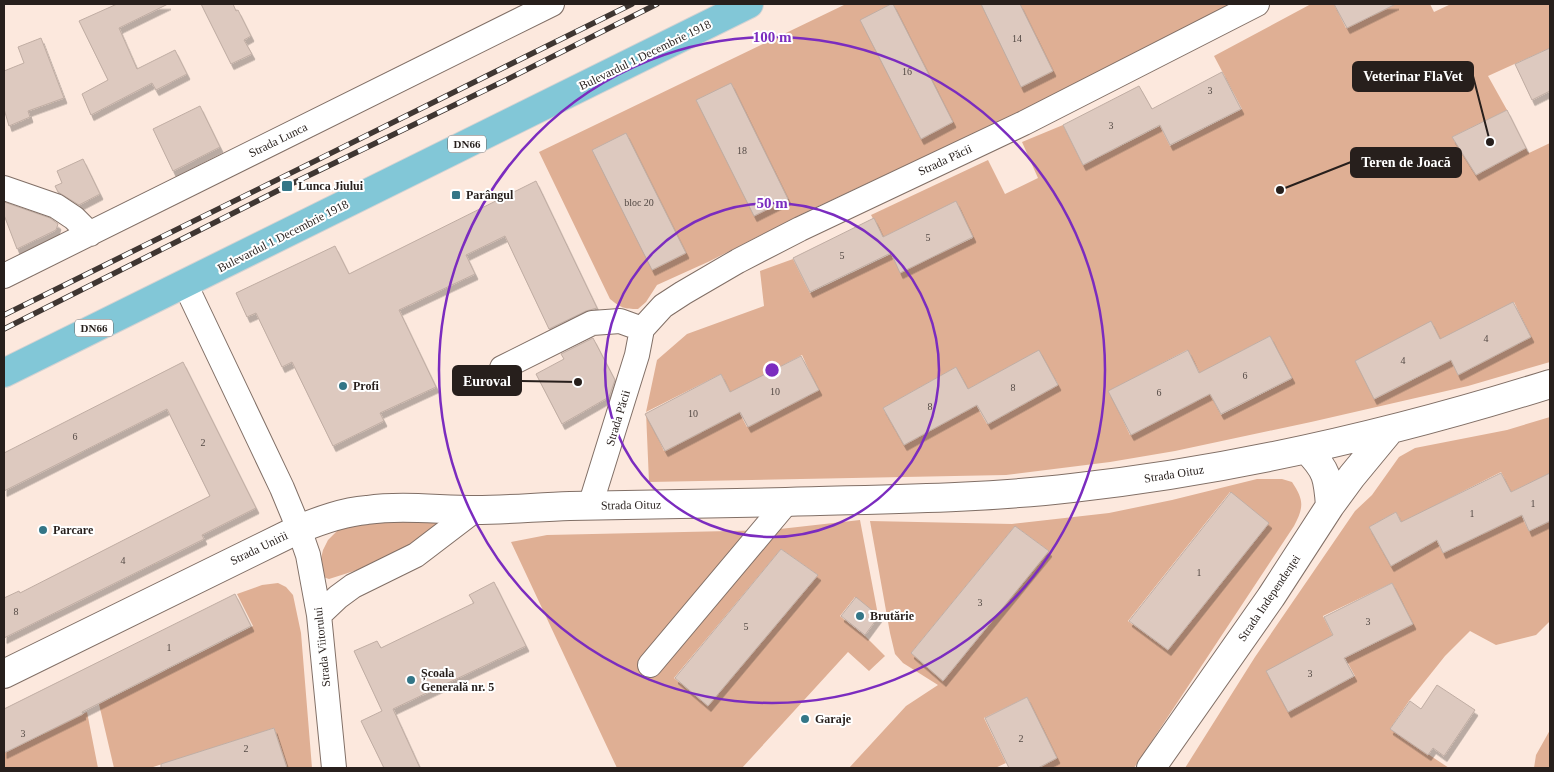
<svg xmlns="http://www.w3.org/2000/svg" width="1554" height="772" font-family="'Times New Roman',serif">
  <defs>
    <filter id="shadow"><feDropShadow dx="3" dy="5.5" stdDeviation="0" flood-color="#0004"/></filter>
  </defs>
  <rect width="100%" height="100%" fill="#fce8dd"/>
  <path fill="#dfaf94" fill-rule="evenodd" d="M 846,4 L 1236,4 L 1050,98 L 808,211 L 710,261 L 657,285 L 646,302 L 638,309 C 624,309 621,308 610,299 L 539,152 Z
    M 1311,4 L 1334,4 L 1346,28 L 1396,4 L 1430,4 L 1434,12 L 1451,4 L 1550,4 L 1550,48 L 1488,76 L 1507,110 L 1452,137 L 1476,175 L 1526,148 L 1527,151 L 1529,153 L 1550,143 L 1550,362 L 1468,386 L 1311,422 L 1175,451 L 1110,462 L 1006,475 L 649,482 L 646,412 L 657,360 L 687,334 L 764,306 L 760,271 L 793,259 L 810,293 L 891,254 L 900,272 L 973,238 L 956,202 L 883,237 L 871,215 L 988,160 L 1005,194 L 1038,178 L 1022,142 L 1063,125 L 1083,165 L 1160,126 L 1170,146 L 1242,109 L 1214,56 ZM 1514,302 L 1531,337 L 1458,375 L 1451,360 L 1375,399 L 1355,361 L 1431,322 L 1440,340 ZM 1270,336 L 1291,379 L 1221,415 L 1210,394 L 1130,435 L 1109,391 L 1187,350 L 1200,373 ZM 1038,351 L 1058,384 L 987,424 L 976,405 L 904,445 L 883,408 L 956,367 L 968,389 ZM 802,355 L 818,390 L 747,427 L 739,412 L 664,451 L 646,412 L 721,374 L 731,393 Z
    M 1550,417 L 1550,473 L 1511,492 L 1501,472 L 1422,512 L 1443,553 L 1521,515 L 1529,531 L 1550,521 L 1550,621 L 1536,635 L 1496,645 L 1470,631 L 1445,656 L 1409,701 L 1390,729 L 1449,768 L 1185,768 L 1255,657 L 1355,511 L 1372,495 L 1399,457 L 1415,448 L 1507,430 ZM 1396,512 L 1418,551 L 1391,566 L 1369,527 ZM 1392,583 L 1413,624 L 1345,658 L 1355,676 L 1288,711 L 1333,636 L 1323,616 Z
    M 1257,479 L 1282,479 L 1292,482 C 1304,500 1304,507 1294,526 L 1134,768 L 1039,768 L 1057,758 L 1027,697 L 984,718 L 1006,763 L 995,768 L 849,768 L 906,706 L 938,685 L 903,663 L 895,654 L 890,633 L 870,521 L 1012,524 L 1109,513 L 1172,500 ZM 1230,492 L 1269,523 L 1168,650 L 1128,621 ZM 1015,526 L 1049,551 L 943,681 L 911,653 Z
    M 369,518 L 450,523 L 376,564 L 329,579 L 323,577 L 319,567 L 323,550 L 328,540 L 340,528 Z
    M 860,520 L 878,615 L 855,597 L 840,616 L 865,636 L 885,656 L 869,671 L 848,652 L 742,768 L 617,768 L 511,542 L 547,535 L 771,530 ZM 781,549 L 818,575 L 708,706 L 674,678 Z
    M 278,583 L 286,587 L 293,595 L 301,633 L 312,768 L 287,768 L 274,728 L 150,768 L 114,768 L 99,704 L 253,626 L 237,594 L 262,585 Z
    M 87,712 L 98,768 L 4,768 L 4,753 Z
    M 1550,730 L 1550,768 L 1534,768 L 1536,755 Z"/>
  <path fill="#ddc9bf" stroke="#c0ada3" filter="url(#shadow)" d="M 117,4 L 168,4 L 119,28 L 137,69 L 175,50 L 187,74 L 156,90 L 152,83 L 91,115 L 82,94 L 108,80 L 79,21 Z
    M 201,4 L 233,4 L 236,11 L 238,10 L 251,36 L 244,40 L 252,54 L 231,64 Z
    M 891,4 L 893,4 L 953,122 L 921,139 L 860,20 Z
    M 981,4 L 1020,4 L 1053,71 L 1021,87 Z
    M 1334,4 L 1396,4 L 1347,28 Z
    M 41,38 L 64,98 L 28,111 L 30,117 L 9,126 L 4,109 L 4,71 L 24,63 L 18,47 Z
    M 1550,48 L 1550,91 L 1532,100 L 1515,64 Z
    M 1222,72 L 1241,109 L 1170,145 L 1160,125 L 1083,165 L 1063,125 L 1139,86 L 1152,109 Z
    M 731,83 L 788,199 L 754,216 L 696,100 Z
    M 200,106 L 220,147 L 173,171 L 153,129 Z
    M 1507,110 L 1526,148 L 1476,175 L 1452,137 Z
    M 626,133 L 686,253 L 652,270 L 592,150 Z
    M 83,159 L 100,194 L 79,205 L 58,192 L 55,186 L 62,183 L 57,171 Z
    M 536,181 L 597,308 L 586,311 L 549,329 L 505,236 L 466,255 L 475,274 L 399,310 L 436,387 L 380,413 L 384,421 L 333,446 L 292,362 L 282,367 L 256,313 L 247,317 L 236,293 L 335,246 L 349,274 Z
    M 956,201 L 973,237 L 900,273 L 891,253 L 810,292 L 793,258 L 874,218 L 883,237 Z
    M 4,202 L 50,218 L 58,224 L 56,230 L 17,249 L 4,215 Z
    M 1513,302 L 1531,337 L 1458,375 L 1451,360 L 1374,399 L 1355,361 L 1431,321 L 1440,339 Z
    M 1270,336 L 1292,378 L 1221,414 L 1210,394 L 1131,435 L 1108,391 L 1188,350 L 1199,373 Z
    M 593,338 L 615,380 L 609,397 L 562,424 L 536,374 L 564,359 L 561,354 Z
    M 1039,350 L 1058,385 L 988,424 L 977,405 L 904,445 L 883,408 L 956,367 L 968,389 Z
    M 801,356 L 819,390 L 748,427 L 740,412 L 665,451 L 645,414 L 721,374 L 730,392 Z
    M 183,362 L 256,508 L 202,535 L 204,539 L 4,638 L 4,598 L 19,591 L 20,593 L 210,496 L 167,409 L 4,491 L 4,453 Z
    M 1501,473 L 1511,492 L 1550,473 L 1550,521 L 1529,531 L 1522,515 L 1443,553 L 1437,540 L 1391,566 L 1369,527 L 1396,512 L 1401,522 Z
    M 1231,492 L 1269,523 L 1168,650 L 1129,621 Z
    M 1015,526 L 1049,551 L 943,681 L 911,653 Z
    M 781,549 L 818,575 L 708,706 L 675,678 Z
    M 494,582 L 526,646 L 393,709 L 420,768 L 384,768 L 361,721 L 382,711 L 354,651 L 377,641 L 381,648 L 474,603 L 469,595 Z
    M 1392,583 L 1413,624 L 1344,658 L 1354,676 L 1288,712 L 1266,671 L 1333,635 L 1324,617 Z
    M 235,594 L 251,626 L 82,712 L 83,714 L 4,753 L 4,709 Z
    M 856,597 L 879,616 L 865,635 L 841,616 Z
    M 1437,685 L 1475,710 L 1444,756 L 1433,748 L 1428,755 L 1390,729 L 1410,701 L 1421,709 Z
    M 1027,697 L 1057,758 L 1038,768 L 1009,768 L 985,718 Z
    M 274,728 L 287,768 L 161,768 L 161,764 Z"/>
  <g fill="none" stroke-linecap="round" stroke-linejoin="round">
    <defs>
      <path id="minor" d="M 4,188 L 56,206 L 74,218 L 90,234
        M 4,276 L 552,4
        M 185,284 L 282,488 L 299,529 L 308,555 L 319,615 L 334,768
        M 642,329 L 663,306 L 683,293 L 738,261 L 800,229 L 1024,123 L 1257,4
        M 502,368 L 592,323 L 620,321 L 642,329 L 637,355 L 590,506
        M 319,615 L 338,597 L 353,586 L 416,555 L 475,510
        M 650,665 L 787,502"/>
      <path id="tertiary" d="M 1307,450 C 1327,470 1328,478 1330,506
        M 4,674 L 299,529 C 321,520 343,512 367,510 C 403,505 439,510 475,510 C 506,510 538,507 570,506 C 642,505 714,504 786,502 C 882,499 978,499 1072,488 C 1235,470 1394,433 1550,384
        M 1151,768 L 1271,597 L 1330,506 L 1352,476 L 1390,430"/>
      <path id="primary" d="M 4,373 L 749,4"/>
    </defs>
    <use href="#minor" stroke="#816f66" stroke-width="26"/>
    <use href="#tertiary" stroke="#816f66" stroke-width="30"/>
    <use href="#primary" stroke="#d4d2d2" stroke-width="30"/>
    <use href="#minor" stroke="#fff" stroke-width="24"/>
    <use href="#tertiary" stroke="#fff" stroke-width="28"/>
    <use href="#primary" stroke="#82c7d7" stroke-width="28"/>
    <defs>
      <path id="rail" d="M 4,315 L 632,4
        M 4,329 L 287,186 L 504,81 L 657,4"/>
    </defs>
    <use href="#rail" stroke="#3f3632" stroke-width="5.5"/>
    <use href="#rail" stroke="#fff" stroke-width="4" stroke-dasharray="11" stroke-linecap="butt"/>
  </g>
  <g fill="none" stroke="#7b2cbf" stroke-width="2.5">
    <circle cx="772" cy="370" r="167"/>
    <circle cx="772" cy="370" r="333"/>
  </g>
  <g fill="#337687" stroke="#fff" stroke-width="2">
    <rect x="281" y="180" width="12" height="12" rx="2.5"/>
    <rect x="451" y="190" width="10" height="10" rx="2.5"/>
    <circle cx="343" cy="386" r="5"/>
    <circle cx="43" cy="530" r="5"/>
    <circle cx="860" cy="616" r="5"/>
    <circle cx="411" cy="680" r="5"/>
    <circle cx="805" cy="719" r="5"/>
  </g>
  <g text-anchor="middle" stroke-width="4" stroke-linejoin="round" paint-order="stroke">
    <g font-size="10" fill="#544a45">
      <text x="1017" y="42">14</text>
      <text x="907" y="75">16</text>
      <text x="1210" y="94">3</text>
      <text x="1111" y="129">3</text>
      <text x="742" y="154">18</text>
      <text x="639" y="206">bloc 20</text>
      <text x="928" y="241">5</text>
      <text x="842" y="259">5</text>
      <text x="1486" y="342">4</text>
      <text x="1403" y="364">4</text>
      <text x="1245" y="379">6</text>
      <text x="1013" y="391">8</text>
      <text x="775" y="395">10</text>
      <text x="1159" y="396">6</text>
      <text x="930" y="410">8</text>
      <text x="693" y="417">10</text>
      <text x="75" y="440">6</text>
      <text x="203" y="446">2</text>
      <text x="1533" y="507">1</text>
      <text x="1472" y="517">1</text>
      <text x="123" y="564">4</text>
      <text x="1199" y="576">1</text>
      <text x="980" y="606">3</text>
      <text x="16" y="615">8</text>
      <text x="1368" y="625">3</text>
      <text x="746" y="630">5</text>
      <text x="169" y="651">1</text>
      <text x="1310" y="677">3</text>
      <text x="23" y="737">3</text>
      <text x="1021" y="742">2</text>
      <text x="246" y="752">2</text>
    </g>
    <g fill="#fff" stroke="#686260" stroke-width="1">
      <rect x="448" y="135.5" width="38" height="17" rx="4"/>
      <rect x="75" y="319.5" width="38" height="17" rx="4"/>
    </g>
    <g font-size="11" font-weight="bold" fill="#271f1c">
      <text x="467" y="148">DN66</text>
      <text x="94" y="332">DN66</text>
    </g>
    <g font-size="12" fill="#271f1c" stroke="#fff">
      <text transform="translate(645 55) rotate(-26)" y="4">Bulevardul 1 Decembrie 1918</text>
      <text transform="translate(278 140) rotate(-26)" y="4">Strada Lunca</text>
      <text transform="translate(945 160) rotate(-25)" y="4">Strada Păcii</text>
      <text transform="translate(283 236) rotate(-27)" y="4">Bulevardul 1 Decembrie 1918</text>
      <text transform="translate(618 418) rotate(-73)" y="4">Strada Păcii</text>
      <text transform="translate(1174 474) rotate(-9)" y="4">Strada Oituz</text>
      <text transform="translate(631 505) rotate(-1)" y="4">Strada Oituz</text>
      <text transform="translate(259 548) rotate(-26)" y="4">Strada Unirii</text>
      <text transform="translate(1269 598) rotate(-56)" y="4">Strada Independenței</text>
      <text transform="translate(322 647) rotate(-96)" y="4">Strada Viitorului</text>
    </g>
    <g font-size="12" font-weight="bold" fill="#271f1c" stroke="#fff" text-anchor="start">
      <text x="298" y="190">Lunca Jiului</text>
      <text x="466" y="199">Parângul</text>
      <text x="353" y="390">Profi</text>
      <text x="53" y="534">Parcare</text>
      <text x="870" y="620">Brutărie</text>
      <text x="421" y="677">Școala<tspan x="421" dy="14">Generală nr. 5</tspan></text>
      <text x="815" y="723">Garaje</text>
    </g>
  </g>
  <circle cx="772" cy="370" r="8" fill="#7b2cbf" stroke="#fff" stroke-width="2.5"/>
  <g font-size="15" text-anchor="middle" font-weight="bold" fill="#7b2cbf" stroke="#fff" stroke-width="4" stroke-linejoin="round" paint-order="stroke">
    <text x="772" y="42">100 m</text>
    <text x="772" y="208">50 m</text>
  </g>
  <path fill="none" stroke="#271f1c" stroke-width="2" d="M1490 142L1473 76M1280 190L1351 162M578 382L521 381"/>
  <g fill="#271f1c" stroke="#fff" stroke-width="2">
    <circle cx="1490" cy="142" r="5"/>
    <circle cx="1280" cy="190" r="5"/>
    <circle cx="578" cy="382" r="5"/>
  </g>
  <g fill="#271f1c" stroke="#271f1c" stroke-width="2">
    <rect x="1353" y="62" width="120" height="29" rx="5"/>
    <rect x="1351" y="148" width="110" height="29" rx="5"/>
    <rect x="453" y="366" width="68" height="29" rx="5"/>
  </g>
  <g font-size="14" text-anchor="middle" font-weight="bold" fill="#fff">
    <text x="1413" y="81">Veterinar FlaVet</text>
    <text x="1406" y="167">Teren de Joacă</text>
    <text x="487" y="386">Euroval</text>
  </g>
  <rect width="1554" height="772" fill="none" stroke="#271f1c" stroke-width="10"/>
</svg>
